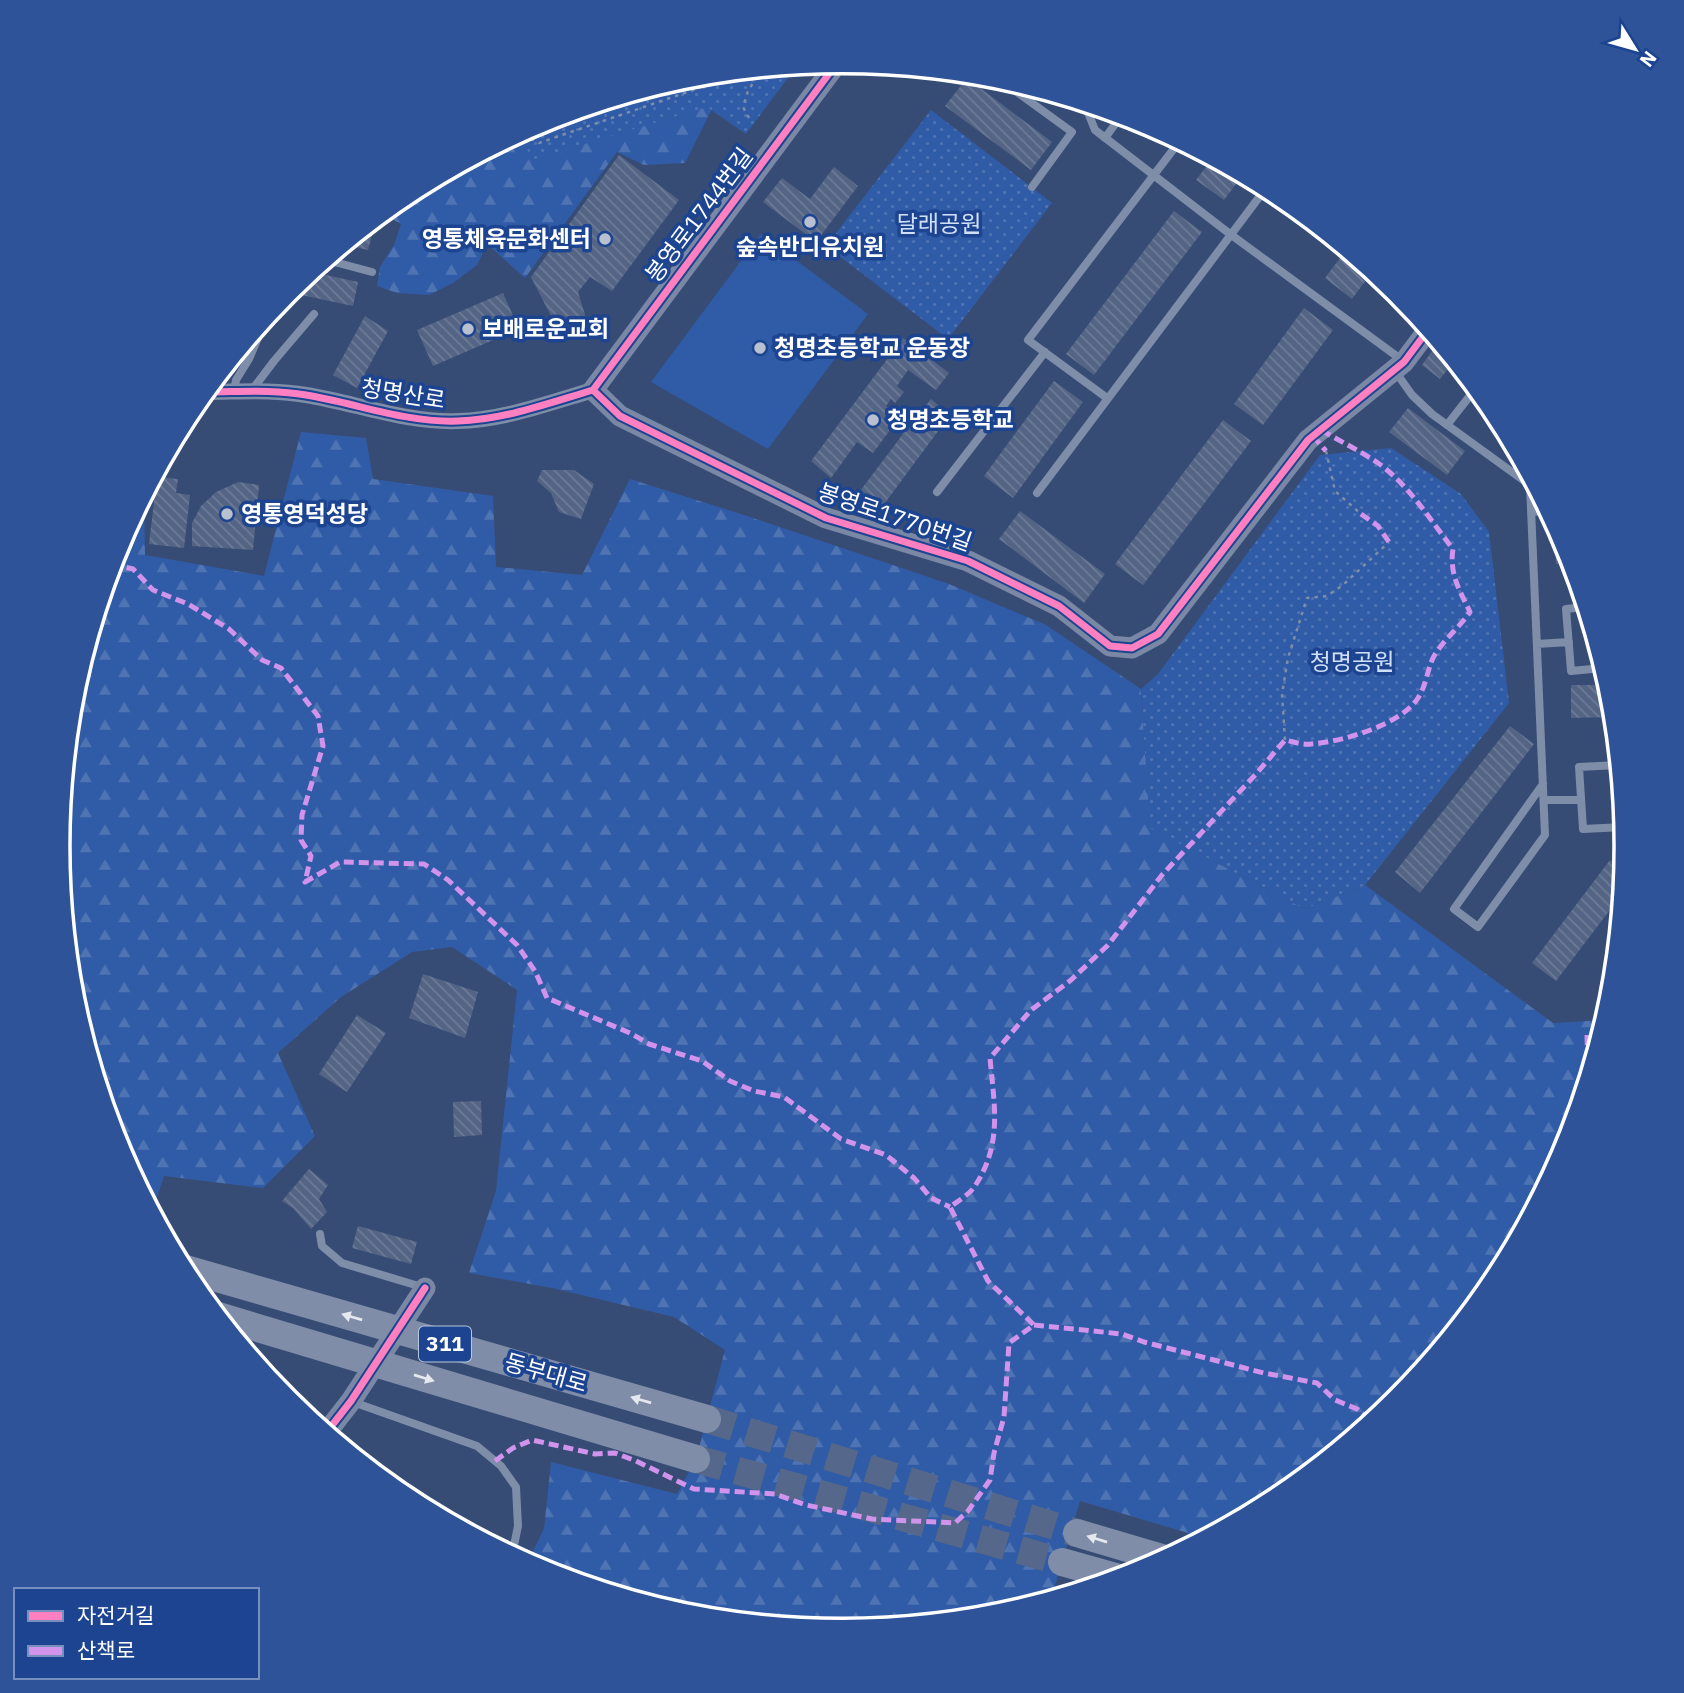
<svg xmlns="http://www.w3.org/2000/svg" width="1684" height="1693" font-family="'IBM Plex Sans','Noto Sans KR',sans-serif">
  <defs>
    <pattern id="forest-firs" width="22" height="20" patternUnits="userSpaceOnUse" patternTransform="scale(1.75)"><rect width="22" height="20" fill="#305ba6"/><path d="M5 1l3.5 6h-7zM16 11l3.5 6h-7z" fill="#4f74b3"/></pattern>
    <pattern id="park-dots" width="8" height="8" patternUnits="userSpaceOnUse" patternTransform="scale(1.75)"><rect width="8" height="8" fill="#305ba6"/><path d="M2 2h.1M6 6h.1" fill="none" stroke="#4f74b3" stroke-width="1.8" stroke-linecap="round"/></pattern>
    <pattern id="building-back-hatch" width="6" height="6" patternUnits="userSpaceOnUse" patternTransform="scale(1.75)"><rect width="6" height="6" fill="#536485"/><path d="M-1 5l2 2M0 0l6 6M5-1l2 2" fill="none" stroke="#6d7b97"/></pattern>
  </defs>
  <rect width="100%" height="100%" fill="#374c75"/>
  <path fill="#305ba6" d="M 761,234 L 868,314 L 768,449 L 651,382 Z"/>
  <path fill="url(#forest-firs)" d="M 716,101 L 685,163 L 644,165 L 617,152 L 525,278 L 487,244 L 477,265 L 453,283 L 429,295 L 397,293 L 377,286 L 380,267 L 394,245 L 401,224 L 383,214 L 407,194 L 516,136 Z
    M 301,432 L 366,438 L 373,479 L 493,496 L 496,567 L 582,575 L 630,479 L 747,516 L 949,584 L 1046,625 L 1141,689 L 1151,828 L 1305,909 L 1365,885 L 1553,1023 L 1605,1020 L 1566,1147 L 1494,1283 L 1396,1401 L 1277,1499 L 1205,1538 L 1080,1501 L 1051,1599 L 1002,1614 L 963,1613 L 956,1620 L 842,1631 L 689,1616 L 542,1571 L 527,1563 L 544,1529 L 551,1462 L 677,1494 L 696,1459 L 725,1350 L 674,1317 L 552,1288 L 469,1273 L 496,1191 L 517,990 L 452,947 L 412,952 L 341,997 L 278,1053 L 315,1136 L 263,1188 L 164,1176 L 152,1212 L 117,1146 L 73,999 L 58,846 L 73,693 L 118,546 L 144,496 L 145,555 L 264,576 Z"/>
  <path fill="url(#park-dots)" d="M 796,67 L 746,134 L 707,107 L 535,159 L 515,136 L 542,122 L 689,77 Z
    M 931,110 L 1052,203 L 948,339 L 826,246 Z
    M 1391,448 L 1461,494 L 1489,532 L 1509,703 L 1365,885 L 1305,909 L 1150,828 L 1141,689 L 1158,674 L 1320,455 Z"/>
  <path fill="url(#building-back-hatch)" d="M 967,78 L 1052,142 L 1031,170 L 945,106 Z
    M 619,155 L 679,200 L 612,291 L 590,277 L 578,292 L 586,318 L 563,339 L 531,277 Z
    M 1212,159 L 1242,176 L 1224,200 L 1196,180 Z
    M 834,167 L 858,186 L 816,242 L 763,202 L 782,178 L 810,199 Z
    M 1174,211 L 1202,232 L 1094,375 L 1066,354 Z
    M 376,220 L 368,250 L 345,245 Z
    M 1346,250 L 1372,272 L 1352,299 L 1325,278 Z
    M 312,272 L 358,282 L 353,306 L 287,292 Z
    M 503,293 L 519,329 L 433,366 L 417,330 Z
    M 1304,308 L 1333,330 L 1263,425 L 1234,404 Z
    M 365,316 L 388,331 L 357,388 L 333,375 Z
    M 903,338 L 949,373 L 936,390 L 908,370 L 897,386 L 904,392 L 895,403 L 891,399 L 886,406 L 910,425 L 931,399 L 950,415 L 879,511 L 857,495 L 903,434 L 893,426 L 873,453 L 857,442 L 831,478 L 811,461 Z
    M 247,341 L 239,365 L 230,362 Z
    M 1438,343 L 1466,377 L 1463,380 L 1448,369 L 1440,379 L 1422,365 Z
    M 1054,381 L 1083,402 L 1013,498 L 984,476 Z
    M 1408,408 L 1465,451 L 1447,475 L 1389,432 Z
    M 1223,420 L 1251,441 L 1143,585 L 1115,564 Z
    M 542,470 L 574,470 L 594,484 L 581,519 L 559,512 L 551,493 L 537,481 Z
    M 157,477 L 178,479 L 176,493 L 190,495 L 184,548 L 149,544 Z
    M 238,482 L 259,485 L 253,550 L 192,546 L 192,523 L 201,506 L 216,492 Z
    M 1020,511 L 1105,574 L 1084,603 L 999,539 Z
    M 1555,531 L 1558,531 L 1567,547 L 1572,564 L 1556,564 Z
    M 1571,685 L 1608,685 L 1614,717 L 1571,718 Z
    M 1510,726 L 1534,744 L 1420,893 L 1395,872 Z
    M 1610,860 L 1624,871 L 1622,894 L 1556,981 L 1532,963 Z
    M 423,974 L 478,992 L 465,1038 L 409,1018 Z
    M 357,1015 L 386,1033 L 347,1092 L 319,1074 Z
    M 481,1101 L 482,1135 L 454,1137 L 453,1102 Z
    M 309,1169 L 328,1185 L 319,1199 L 327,1212 L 311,1229 L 293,1208 L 282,1201 Z
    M 358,1226 L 417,1242 L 411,1264 L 352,1248 Z"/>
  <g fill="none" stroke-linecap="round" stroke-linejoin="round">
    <path stroke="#55678a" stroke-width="28" stroke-dasharray="28 14" stroke-linecap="butt" d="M 707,1419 L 1077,1533
      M 696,1459 L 1062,1562"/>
    <path stroke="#7e8da8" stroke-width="2.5" stroke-dasharray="3.5 5" stroke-linecap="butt" d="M 749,118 L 743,107 L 748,91 L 761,70
      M 533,127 L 526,136 L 539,143 L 699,88 L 718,74
      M 1326,451 L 1335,491 L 1361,514
      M 1285,740 L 1282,694 L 1288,658 L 1307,598 L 1327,596 L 1343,585 L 1389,542"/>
    <path stroke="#7e8da8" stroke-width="8" d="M 999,79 L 1072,132 L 1032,187
      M 1085,105 L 1095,130 L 1230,234 L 1402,360
      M 1105,138 L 1121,116
      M 327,260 L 372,272
      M 1395,371 L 1412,395 L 1432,414 L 1530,485 L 1545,835 L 1478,927 L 1454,909 L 1543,784
      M 252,390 L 274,361 L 314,314
      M 234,392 L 236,380 L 249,359 L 266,319
      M 1107,398 L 1028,340 L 1179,142
      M 1447,425 L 1476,388
      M 937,492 L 1045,352
      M 1037,493 L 1266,188
      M 1531,512 L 1547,511
      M 1585,607 L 1566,609 L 1571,671 L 1603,668
      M 1537,644 L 1569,642
      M 1618,765 L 1579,767 L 1583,829 L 1624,827
      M 1544,800 L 1581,800
      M 320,1234 L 322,1246 L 342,1263 L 422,1287
      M 353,1402 L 477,1446 L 501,1466 L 516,1487 L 518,1526 L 512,1555"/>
    <path stroke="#7e8da8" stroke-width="16" d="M 205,392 C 239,392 272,389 306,395 C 356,403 406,423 458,421 C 503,420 549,403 593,390"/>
    <path stroke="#7a88a5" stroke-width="21" d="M 837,63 L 593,390 L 620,416 L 826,518 L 968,561 L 1059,606 L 1110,646 L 1132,648 L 1158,634 L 1308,440 L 1404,362 L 1428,330
      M 326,1433 L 351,1401 L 425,1288"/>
    <path stroke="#7f8da8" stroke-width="28" d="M 182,1268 L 707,1419
      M 218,1316 L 696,1459
      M 1077,1533 L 1165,1559
      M 1062,1562 L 1119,1578"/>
    <path stroke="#d193ec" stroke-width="5" stroke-dasharray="10 5" stroke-linecap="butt" d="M 1313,436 L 1326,451
      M 1361,514 L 1378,526 L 1389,542
      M 112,564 L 133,569 L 153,590 L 188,604 L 229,629 L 262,660 L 281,668 L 318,716 L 323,746 L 302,815 L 301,840 L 311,856 L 305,882 L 340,862 L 424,864 L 448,880 L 517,945 L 535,971 L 547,998 L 630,1033 L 649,1044 L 702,1061 L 730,1081 L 754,1091 L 784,1097 L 841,1139 L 886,1155 L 914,1178 L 931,1198 L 950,1207
      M 1587,1035 L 1588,1075
      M 1034,1325 L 1122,1334 L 1144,1342 L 1264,1373 L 1317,1383 L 1335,1400 L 1357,1409 L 1372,1421
      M 495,1461 L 513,1448 L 532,1440 L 595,1454 L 615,1453 L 636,1461 L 694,1489 L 775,1494 L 806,1505 L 872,1519 L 955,1523 L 968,1511 L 990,1480 L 994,1453 L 1004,1417 L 1009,1343 L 1034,1325 L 988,1281 L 950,1207 C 958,1201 970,1194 975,1186 C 1003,1143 994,1105 990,1058 L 1031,1010 L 1071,980 L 1108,945 L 1162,875 L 1256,774 L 1285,740 C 1293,742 1303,745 1311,744 C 1341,742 1401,725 1418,698 C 1426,686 1427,671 1433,658 C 1442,641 1459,628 1470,612 C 1460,591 1449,574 1453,549 C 1431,521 1408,484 1378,463 C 1360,451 1340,441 1321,430"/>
    <defs>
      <path id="cycleway" d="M 593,390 L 620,416 L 826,518 L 968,561 L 1059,606 L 1110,646 L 1132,648 L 1158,634 L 1308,440 L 1404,362 L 1428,330
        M 593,390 L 837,63
        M 205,392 C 239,392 272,389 306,395 C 356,403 406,423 458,421 C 503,420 549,403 593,390
        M 326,1433 L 351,1401 L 425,1288"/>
    </defs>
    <use href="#cycleway" stroke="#1c4490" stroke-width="11"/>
    <use href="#cycleway" stroke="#ff80c0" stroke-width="7"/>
  </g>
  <defs><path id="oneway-solid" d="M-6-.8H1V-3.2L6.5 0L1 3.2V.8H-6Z" transform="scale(1.75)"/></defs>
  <g fill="#e5e8ee">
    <use href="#oneway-solid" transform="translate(352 1317) rotate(-164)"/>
    <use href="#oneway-solid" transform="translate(424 1378) rotate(17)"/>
    <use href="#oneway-solid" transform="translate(641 1400) rotate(-164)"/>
    <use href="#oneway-solid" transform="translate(1097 1539) rotate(-163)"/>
  </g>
  <g fill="#b9c0cf" stroke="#1c4490" stroke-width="2.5">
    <circle cx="810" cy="222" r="7"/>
    <circle cx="605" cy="239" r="7"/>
    <circle cx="468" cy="329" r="7"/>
    <circle cx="760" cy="348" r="7"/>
    <circle cx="873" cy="420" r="7"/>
    <circle cx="227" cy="514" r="7"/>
  </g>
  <g text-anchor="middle" stroke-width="7" stroke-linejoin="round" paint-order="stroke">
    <rect fill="#1c4490" stroke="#bbc7de" stroke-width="2" x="419" y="1326.5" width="52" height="35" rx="5"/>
    <g font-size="21" font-weight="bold" fill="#fff">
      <text x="445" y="1351">311</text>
    </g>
    <g font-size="23" fill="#fff" stroke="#1c4490">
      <text transform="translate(699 215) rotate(-53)" y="8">봉영로1744번길</text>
      <text transform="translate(403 394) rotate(9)" y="8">청명산로</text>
      <text transform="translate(895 517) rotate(19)" y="8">봉영로1770번길</text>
      <text transform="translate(546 1373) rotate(16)" y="8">동부대로</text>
    </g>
    <g font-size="23" fill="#d1e0fa" stroke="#1c4490">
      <text x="939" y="232">달래공원</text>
      <text x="1352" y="670">청명공원</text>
    </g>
    <g font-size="23" font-weight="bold" fill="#fff" stroke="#1c4490" text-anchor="start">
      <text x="591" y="247" text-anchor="end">영통체육문화센터</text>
      <text x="810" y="255" text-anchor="middle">숲속반디유치원</text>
      <text x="482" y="337">보배로운교회</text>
      <text x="774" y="356">청명초등학교 운동장</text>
      <text x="887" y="428">청명초등학교</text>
      <text x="241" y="522">영통영덕성당</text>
    </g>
  </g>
  <path d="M0 0H1684V1693H0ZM70 846a772 772 0 1 1 1544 0a772 772 0 1 1-1544 0Z" fill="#2e5399" fill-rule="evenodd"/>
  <path fill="none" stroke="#fff" stroke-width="3.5" d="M70 846a772 772 0 1 1 1544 0a772 772 0 1 1-1544 0Z"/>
  <rect x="14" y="1588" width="245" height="91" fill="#1c4490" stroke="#778fbc" stroke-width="2"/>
  <rect x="28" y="1611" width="35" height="10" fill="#ff80c0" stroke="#778fbc" stroke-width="2"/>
  <text x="77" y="1623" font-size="21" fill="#ffffff">자전거길</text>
  <rect x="28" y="1646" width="35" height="10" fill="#d193ec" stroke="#778fbc" stroke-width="2"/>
  <text x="77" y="1658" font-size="21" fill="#ffffff">산책로</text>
  <g transform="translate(1635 49) rotate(127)" stroke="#1c4490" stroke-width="5" paint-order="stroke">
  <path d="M0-5L12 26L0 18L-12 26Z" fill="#ffffff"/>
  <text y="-10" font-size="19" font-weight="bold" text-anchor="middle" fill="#ffffff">N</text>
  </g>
</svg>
